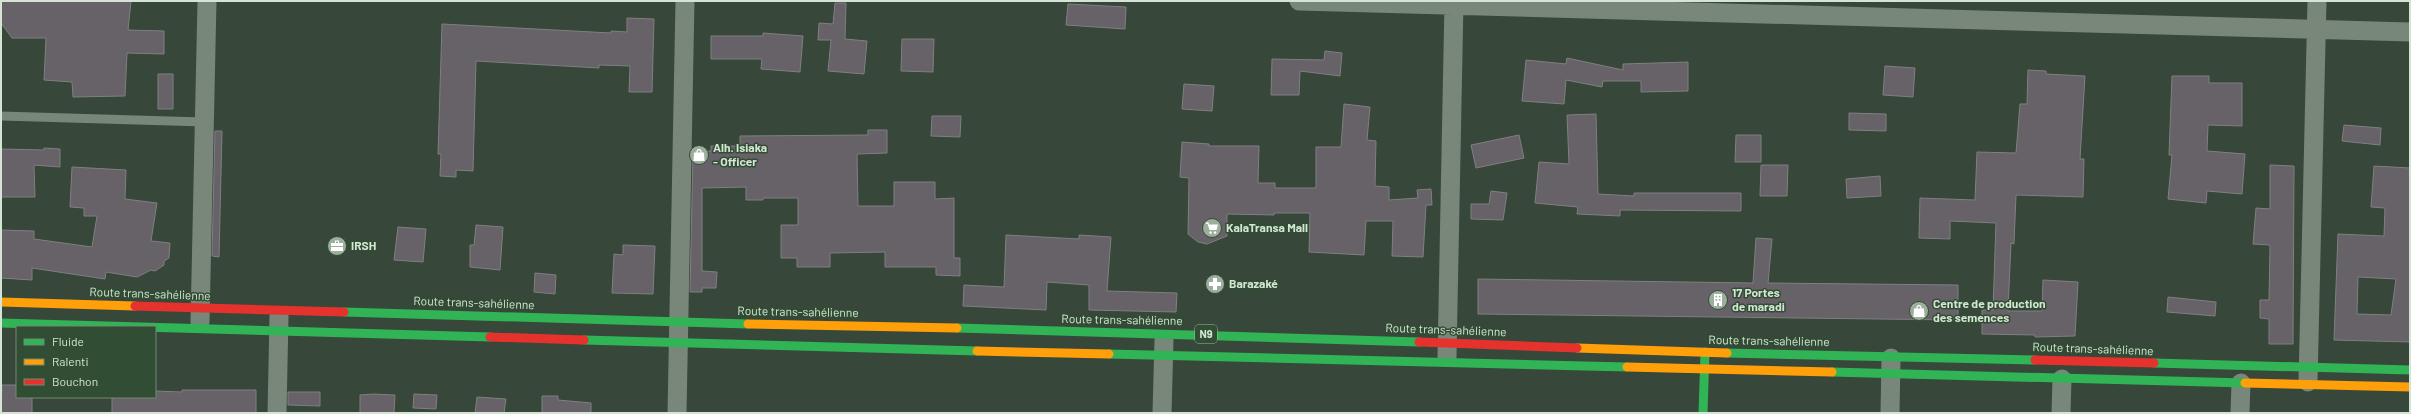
<svg xmlns="http://www.w3.org/2000/svg" width="2411" height="414" font-family="Barlow,sans-serif">
  <rect width="100%" height="100%" fill="#374739"/>
  <path fill="#676168" stroke="#7f8080" fill-rule="evenodd" d="M 1,1 L 131,1 L 128,30 L 164,31 L 164,54 L 127,53 L 125,96 L 73,97 L 72,82 L 44,80 L 46,38 L 12,38 L 1,23 Z
    M 835,3 L 846,3 L 845,39 L 867,41 L 864,74 L 828,71 L 831,40 L 818,40 L 819,23 L 833,24 Z
    M 1068,4 L 1126,7 L 1125,29 L 1066,25 Z
    M 627,18 L 654,19 L 652,92 L 629,92 L 630,66 L 599,65 L 599,68 L 476,61 L 473,171 L 456,170 L 456,177 L 440,176 L 441,154 L 438,154 L 442,24 L 611,33 L 611,31 L 627,32 Z
    M 763,33 L 803,36 L 800,72 L 761,69 L 762,59 L 711,59 L 711,36 L 763,36 Z
    M 902,39 L 934,39 L 933,72 L 901,71 Z
    M 1325,51 L 1342,53 L 1340,76 L 1300,71 L 1299,95 L 1271,95 L 1272,59 L 1324,60 Z
    M 1567,58 L 1623,70 L 1623,64 L 1688,62 L 1688,91 L 1641,92 L 1641,81 L 1603,81 L 1602,87 L 1566,80 L 1564,104 L 1522,101 L 1526,60 L 1566,64 Z
    M 1885,66 L 1915,68 L 1913,97 L 1883,95 Z
    M 2028,70 L 2046,71 L 2046,74 L 2085,76 L 2080,159 L 2084,159 L 2083,197 L 2016,195 L 2014,244 L 2011,243 L 2008,311 L 2042,311 L 2043,280 L 2078,282 L 2075,336 L 2035,337 L 2035,335 L 1982,334 L 1982,310 L 1993,310 L 1996,223 L 1950,221 L 1950,239 L 1919,238 L 1920,198 L 1975,200 L 1977,152 L 2016,153 L 2020,104 L 2027,104 Z
    M 158,74 L 173,74 L 173,109 L 158,109 Z
    M 2172,76 L 2209,76 L 2209,83 L 2242,83 L 2242,126 L 2208,125 L 2207,151 L 2245,154 L 2242,194 L 2207,191 L 2206,203 L 2168,199 L 2172,155 L 2169,155 Z
    M 1184,84 L 1214,86 L 1212,111 L 1182,109 Z
    M 1344,104 L 1370,107 L 1367,140 L 1376,141 L 1375,186 L 1389,187 L 1389,200 L 1418,198 L 1417,190 L 1431,189 L 1432,205 L 1426,205 L 1423,257 L 1392,256 L 1393,221 L 1366,221 L 1364,255 L 1309,252 L 1310,213 L 1274,213 L 1274,215 L 1227,214 L 1227,236 L 1207,244 L 1198,242 L 1188,234 L 1189,178 L 1180,177 L 1182,142 L 1209,144 L 1209,146 L 1259,146 L 1258,183 L 1275,183 L 1275,188 L 1316,188 L 1316,147 L 1341,147 Z
    M 1849,113 L 1886,114 L 1886,131 L 1849,130 Z
    M 1596,114 L 1598,194 L 1634,196 L 1634,193 L 1741,193 L 1741,211 L 1620,210 L 1620,216 L 1577,214 L 1578,207 L 1535,203 L 1539,162 L 1569,164 L 1567,115 Z
    M 932,116 L 961,116 L 960,137 L 931,136 Z
    M 2344,125 L 2381,128 L 2380,145 L 2342,141 Z
    M 868,130 L 887,130 L 887,153 L 857,154 L 858,206 L 894,206 L 894,182 L 935,182 L 935,199 L 954,198 L 954,258 L 960,258 L 960,276 L 936,275 L 936,267 L 885,267 L 885,252 L 830,253 L 830,267 L 797,267 L 797,258 L 781,258 L 781,225 L 798,225 L 798,198 L 763,198 L 763,200 L 746,200 L 746,187 L 702,188 L 702,271 L 717,272 L 716,288 L 702,288 L 702,292 L 690,292 L 693,152 L 711,151 L 711,146 L 740,146 L 740,136 L 868,135 Z
    M 215,131 L 222,131 L 219,257 L 212,256 Z
    M 1519,135 L 1524,158 L 1476,168 L 1471,145 Z
    M 1736,135 L 1761,135 L 1761,162 L 1735,162 Z
    M 44,148 L 60,149 L 60,167 L 34,165 L 35,197 L 1,197 L 1,149 L 44,150 Z
    M 1761,165 L 1788,165 L 1787,196 L 1760,196 Z
    M 2270,165 L 2294,166 L 2293,344 L 2269,344 L 2269,319 L 2260,318 L 2260,300 L 2269,300 L 2270,245 L 2253,244 L 2256,208 L 2270,209 Z
    M 2374,166 L 2410,168 L 2410,342 L 2334,340 L 2338,234 L 2384,236 L 2385,208 L 2371,207 ZM 2358,277 L 2396,279 L 2391,315 L 2357,314 Z
    M 72,167 L 126,170 L 125,199 L 157,203 L 151,241 L 170,243 L 169,258 L 164,261 L 164,265 L 155,271 L 151,270 L 137,277 L 106,272 L 105,279 L 32,268 L 32,280 L 1,278 L 1,230 L 34,231 L 34,239 L 92,247 L 97,216 L 84,216 L 84,208 L 70,207 Z
    M 1880,176 L 1881,196 L 1847,198 L 1846,179 Z
    M 1491,191 L 1507,193 L 1503,220 L 1471,219 L 1471,204 L 1489,204 Z
    M 476,225 L 503,227 L 500,270 L 470,267 L 470,245 L 474,245 Z
    M 398,227 L 426,229 L 423,262 L 394,260 Z
    M 1006,235 L 1079,239 L 1079,235 L 1111,237 L 1107,291 L 1177,293 L 1176,312 L 1089,310 L 1089,285 L 1047,282 L 1046,310 L 963,306 L 964,285 L 1004,287 Z
    M 1756,238 L 1772,239 L 1768,283 L 1958,285 L 1958,320 L 1478,314 L 1478,279 L 1753,283 Z
    M 623,245 L 655,246 L 653,294 L 612,293 L 614,254 L 623,255 Z
    M 535,273 L 556,275 L 555,294 L 534,292 Z
    M 2168,297 L 2216,302 L 2215,316 L 2167,312 Z
    M 2,385 L 17,385 L 17,397 L 32,397 L 32,413 L 1,413 Z
    M 182,390 L 256,390 L 256,413 L 112,413 L 112,397 L 155,397 L 155,391 L 182,392 Z
    M 288,392 L 320,392 L 320,406 L 288,405 Z
    M 373,394 L 395,395 L 394,413 L 360,413 L 360,395 Z
    M 414,394 L 437,395 L 436,409 L 413,408 Z
    M 542,396 L 558,396 L 558,400 L 591,403 L 591,413 L 542,413 Z
    M 477,397 L 506,399 L 504,413 L 475,413 Z"/>
  <g fill="none" stroke-linecap="round" stroke-linejoin="round">
    <path stroke="#79867a" stroke-width="9" d="M 1,116 L 204,122"/>
    <path stroke="#79867a" stroke-width="19" d="M 1299,1 L 2410,32
      M 200,322 L 207,1
      M 1447,357 L 1454,1
      M 2308,382 L 2317,1
      M 277,413 L 279,316
      M 677,413 L 685,1
      M 1162,413 L 1164,340
      M 1890,413 L 1891,358
      M 2061,413 L 2062,379
      M 2240,413 L 2241,383"/>
    <path stroke="#30b455" stroke-width="9" d="M 344,312 L 748,324
      M 1,323 L 490,337
      M 957,328 L 1419,342
      M 584,340 L 977,351
      M 1727,353 L 2035,360
      M 1109,354 L 1627,367
      M 2154,363 L 2410,370
      M 1832,372 L 2245,383
      M 1703,413 L 1705,352"/>
    <path stroke="#ff9f0a" stroke-width="9" d="M 1,302 L 135,306
      M 748,324 L 957,328
      M 1577,348 L 1727,353
      M 977,351 L 1109,354
      M 1627,367 L 1832,372
      M 2245,383 L 2410,387"/>
    <path stroke="#e5322d" stroke-width="9" d="M 135,306 L 344,312
      M 490,337 L 584,340
      M 1419,342 L 1577,348
      M 2035,360 L 2154,363"/>
  </g>
  <defs>
    <symbol id="shop-disc" viewBox="-11 -11 22 22"><circle r="9.5" fill="#9dae9e" stroke="#314d33"/><path d="M-5-2.5h2.3a2.7 3.5 0 0 1 5.4 0H5L5.5 6h-11ZM-1.5-2.5h3a1.5 2.3 0 0 0-3 0Z" fill="#fff"/></symbol>
    <symbol id="supermarket-disc" viewBox="-11 -11 22 22"><circle r="9.5" fill="#9dae9e" stroke="#314d33"/><path d="M-6-5.5h2.5l.6 2H6L4.5 2H-2.5L-4.4-4H-6ZM-1.5 3.2a1.3 1.3 0 1 0 .1 0ZM3 3.2a1.3 1.3 0 1 0 .1 0Z" fill="#fff"/></symbol>
    <symbol id="office-disc" viewBox="-11 -11 22 22"><circle r="9.5" fill="#9dae9e" stroke="#314d33"/><path d="M-6-3h4V-5.5h4V-3h4V5H-6ZM-1-4.5V-3h2v-1.5ZM-6 0V1H6V0Z" fill="#fff"/></symbol>
    <symbol id="pharmacy-disc" viewBox="-11 -11 22 22"><circle r="9.5" fill="#9dae9e" stroke="#314d33"/><path d="M-2-6h4v4h4v4h-4v4h-4v-4h-4v-4h4Z" fill="#fff"/></symbol>
    <symbol id="building-disc" viewBox="-11 -11 22 22"><circle r="9.5" fill="#9dae9e" stroke="#314d33"/><path d="M-4-6H4V6H1V3H-1V6H-4ZM-2.5-4.3h1.7v1.8h-1.7ZM.8-4.3h1.7v1.8H.8ZM-2.5-1h1.7V.8h-1.7ZM.8-1h1.7V.8H.8Z" fill="#fff"/></symbol>
  </defs>
  <g fill-rule="evenodd">
    <use href="#shop-disc" x="688" y="144" width="22" height="22"/>
    <use href="#supermarket-disc" x="1201" y="217" width="22" height="22"/>
    <use href="#office-disc" x="326" y="235" width="22" height="22"/>
    <use href="#pharmacy-disc" x="1204" y="273" width="22" height="22"/>
    <use href="#building-disc" x="1707" y="289" width="22" height="22"/>
    <use href="#shop-disc" x="1908" y="300" width="22" height="22"/>
  </g>
  <g text-anchor="middle" stroke-width="3" stroke-linejoin="round" paint-order="stroke">
    <rect fill="#314d33" stroke="#a3b7a4" stroke-width="1" x="1195" y="325" width="22" height="18" rx="3"/>
    <g font-size="11" font-weight="bold" fill="#d4e5d5">
      <text x="1206" y="338">N9</text>
    </g>
    <g font-size="12" font-weight="bold" fill="#d4e5d5" stroke="#314d33" text-anchor="start">
      <text x="713" y="152">Alh. Isiaka<tspan x="713" dy="14">- Officer</tspan></text>
      <text x="1226" y="232">KalaTransa Mall</text>
      <text x="351" y="250">IRSH</text>
      <text x="1229" y="288">Barazaké</text>
      <text x="1732" y="297">17 Portes<tspan x="1732" dy="14">de maradi</tspan></text>
      <text x="1933" y="308">Centre de production<tspan x="1933" dy="14">des semences</tspan></text>
    </g>
    <g font-size="12" fill="#d4e5d5" stroke="#314d33">
      <text transform="translate(150 294) rotate(2)" y="4">Route trans-sahélienne</text>
      <text transform="translate(474 303) rotate(2)" y="4">Route trans-sahélienne</text>
      <text transform="translate(798 312) rotate(1)" y="4">Route trans-sahélienne</text>
      <text transform="translate(1122 320) rotate(1)" y="4">Route trans-sahélienne</text>
      <text transform="translate(1446 330) rotate(2)" y="4">Route trans-sahélienne</text>
      <text transform="translate(1769 341) rotate(1)" y="4">Route trans-sahélienne</text>
      <text transform="translate(2093 349) rotate(2)" y="4">Route trans-sahélienne</text>
    </g>
  </g>
  <rect width="2411" height="414" fill="none" stroke="#d4e5d5" stroke-width="4"/>
  <rect x="16" y="326" width="140" height="72" fill="#314d33" stroke="#728a74"/>
  <rect x="24" y="339" width="20" height="6" fill="#30b455" stroke="#728a74"/>
  <text x="52" y="346" font-size="12" fill="#d4e5d5">Fluide</text>
  <rect x="24" y="359" width="20" height="6" fill="#ff9f0a" stroke="#728a74"/>
  <text x="52" y="366" font-size="12" fill="#d4e5d5">Ralenti</text>
  <rect x="24" y="379" width="20" height="6" fill="#e5322d" stroke="#728a74"/>
  <text x="52" y="386" font-size="12" fill="#d4e5d5">Bouchon</text>
</svg>
